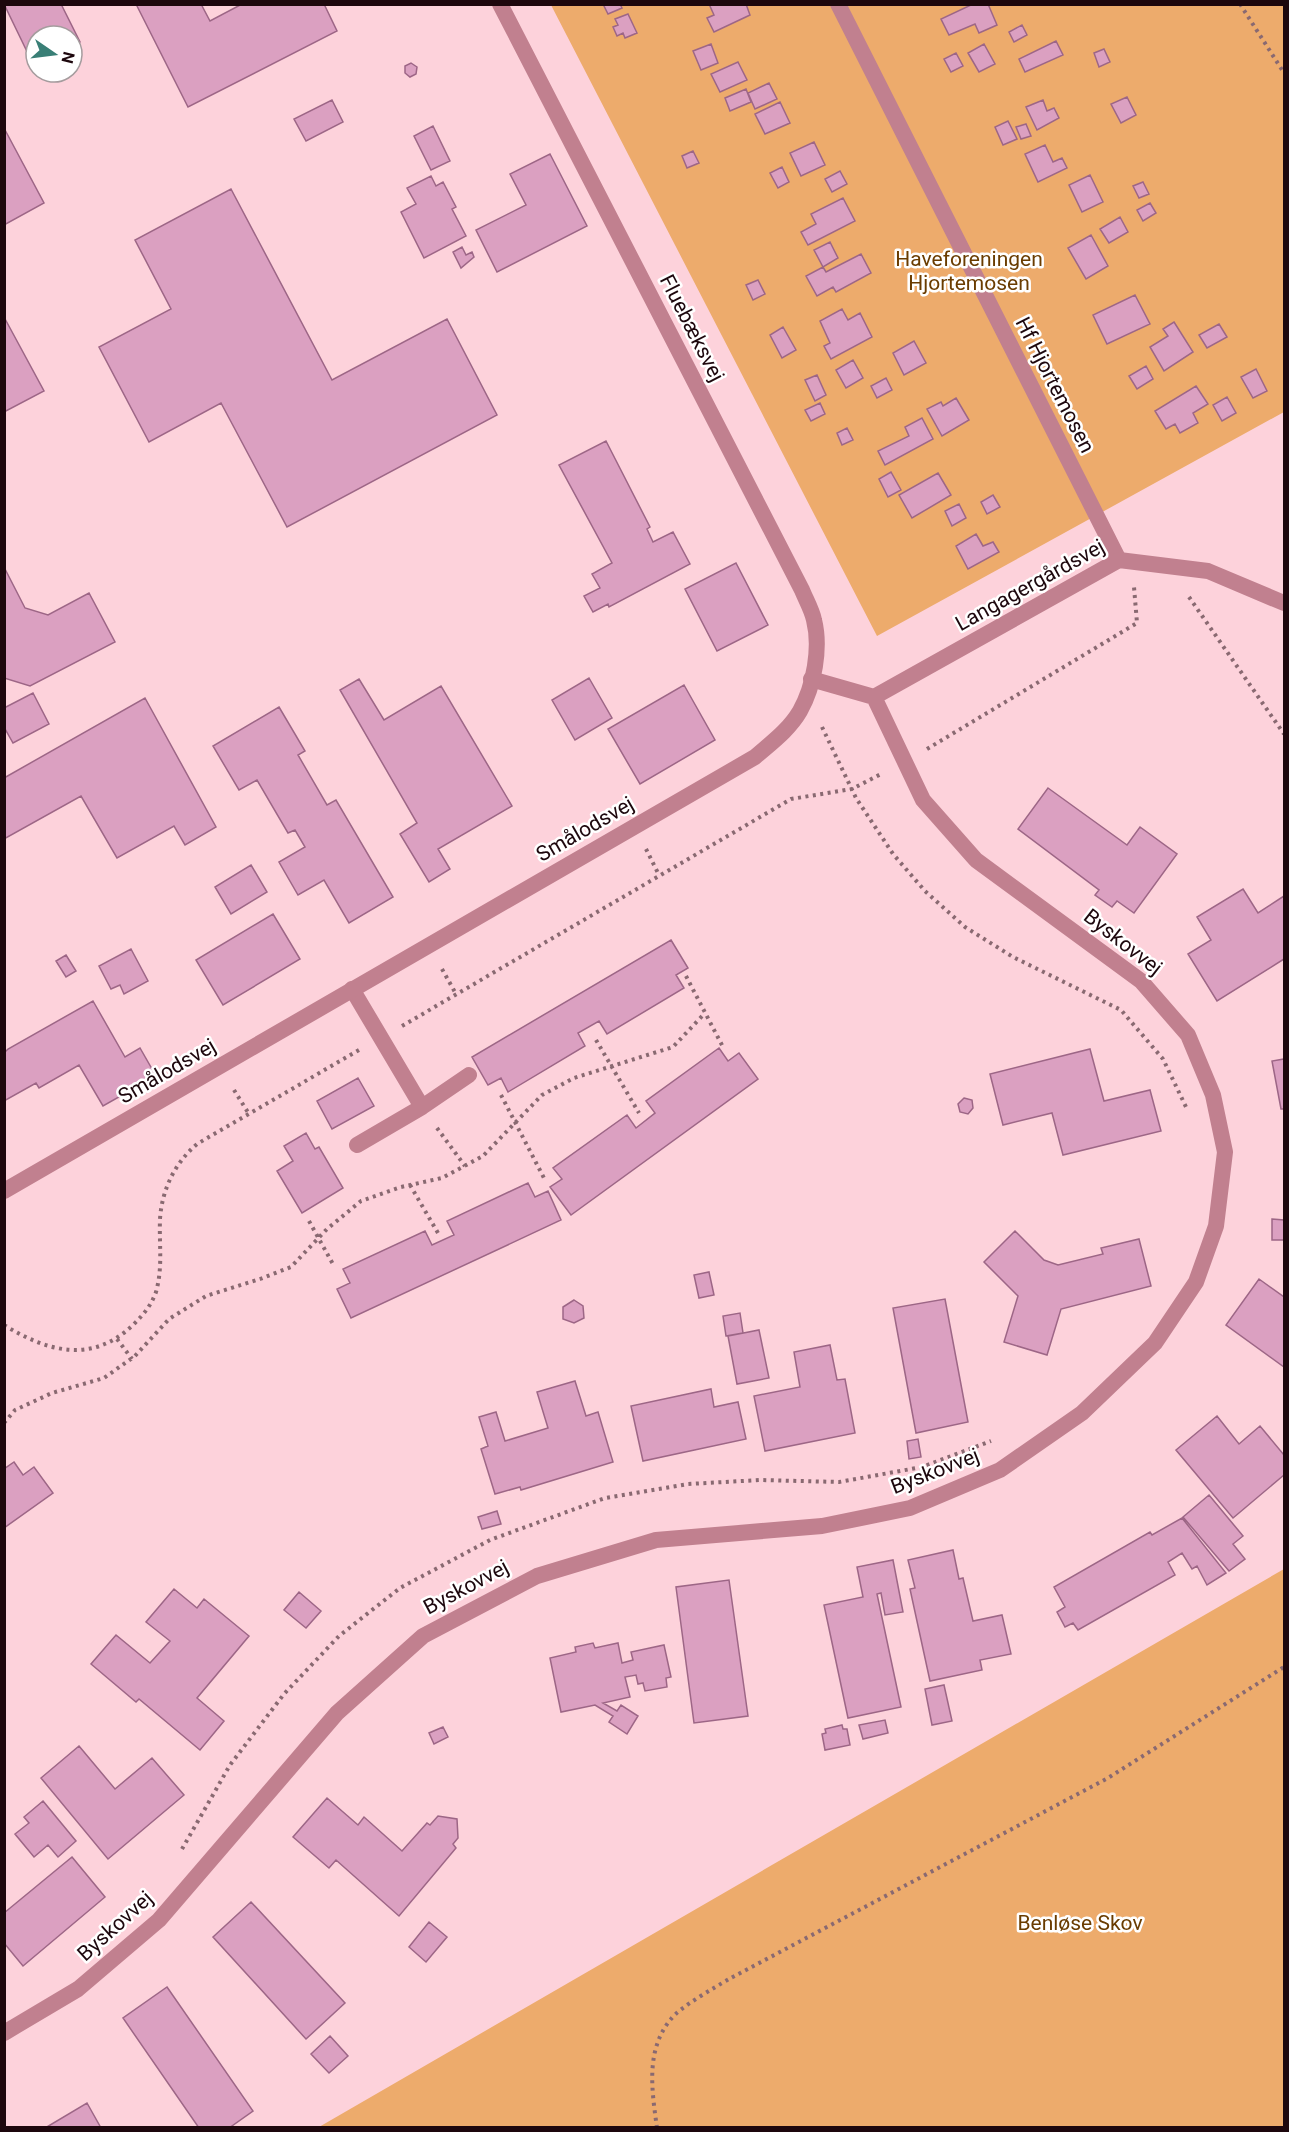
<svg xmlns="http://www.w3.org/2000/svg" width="1289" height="2132" font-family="Roboto,sans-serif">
  <rect width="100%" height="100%" fill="#fdd2db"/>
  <path fill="#edab6c" d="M 551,5 L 1284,5 L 1284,412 L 877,636 Z
    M 1284,1569 L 1284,2127 L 319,2127 Z"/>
  <path fill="#dba0c1" stroke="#9d6686" stroke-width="1.5" d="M 4,4 L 61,4 L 80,42 L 72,46 L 72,36 L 36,36 L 36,64 L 34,66 Z
    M 136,4 L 201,4 L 210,21 L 242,4 L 324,4 L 337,31 L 188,107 Z
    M 603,4 L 620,4 L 622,8 L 608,14 Z
    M 709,4 L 746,4 L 750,15 L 714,32 L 707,18 L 714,15 Z
    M 973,4 L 988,4 L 997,25 L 979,33 L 975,24 L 949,35 L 941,19 Z
    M 628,14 L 637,33 L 625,38 L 623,33 L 617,36 L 613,27 L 618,25 L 615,19 Z
    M 1022,25 L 1027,35 L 1014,42 L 1009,32 Z
    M 1056,41 L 1063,55 L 1025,72 L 1019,59 Z
    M 711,44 L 718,63 L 701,70 L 693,51 Z
    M 984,44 L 995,64 L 979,72 L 968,53 Z
    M 1104,49 L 1110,62 L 1099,67 L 1094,53 Z
    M 956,53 L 963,66 L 951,72 L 944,59 Z
    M 738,62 L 747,80 L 720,92 L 711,74 Z
    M 411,63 L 417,67 L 416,74 L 410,77 L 405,73 L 405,66 Z
    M 769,83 L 777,99 L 755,109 L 748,93 Z
    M 746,89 L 751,102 L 730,111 L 725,98 Z
    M 1127,97 L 1136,115 L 1121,123 L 1111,104 Z
    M 332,100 L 343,122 L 306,141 L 294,119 Z
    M 1043,100 L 1047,111 L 1054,108 L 1059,118 L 1037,130 L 1026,107 Z
    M 780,102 L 790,123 L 765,134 L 755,114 Z
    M 1008,121 L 1017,139 L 1003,145 L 995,127 Z
    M 1026,124 L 1031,136 L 1021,139 L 1016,127 Z
    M 433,126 L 450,161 L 431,170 L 414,136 Z
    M 4,128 L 44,203 L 4,225 Z
    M 814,142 L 825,165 L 801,176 L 790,153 Z
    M 1045,145 L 1053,162 L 1062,158 L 1067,168 L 1038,182 L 1025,154 Z
    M 693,151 L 699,163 L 687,168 L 682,156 Z
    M 550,154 L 587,226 L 497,272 L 476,230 L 526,205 L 510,174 Z
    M 782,167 L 789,182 L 778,188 L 770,173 Z
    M 840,171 L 847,184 L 832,192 L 825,179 Z
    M 1090,175 L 1103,202 L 1082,212 L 1069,185 Z
    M 431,176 L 436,186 L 443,182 L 456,207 L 452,209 L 466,236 L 424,258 L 401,212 L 416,204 L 407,188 Z
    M 1143,182 L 1149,194 L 1139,198 L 1133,186 Z
    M 231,189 L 332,380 L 447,319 L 497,415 L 287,527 L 221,403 L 149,442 L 99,347 L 171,309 L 135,240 Z
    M 843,198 L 855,221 L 808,245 L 801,232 L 816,224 L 811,214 Z
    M 1150,203 L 1156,213 L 1143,221 L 1137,210 Z
    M 1120,217 L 1128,232 L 1109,243 L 1100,229 Z
    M 1091,235 L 1108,266 L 1086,279 L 1068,248 Z
    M 830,242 L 838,258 L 823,267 L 814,250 Z
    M 462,247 L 466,255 L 472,252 L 474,257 L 461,268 L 453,252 Z
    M 861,254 L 871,273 L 836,292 L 833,287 L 817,296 L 806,276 L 823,267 L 826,272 Z
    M 758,280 L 765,294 L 753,300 L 746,285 Z
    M 1135,295 L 1150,324 L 1107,344 L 1093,315 Z
    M 842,309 L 848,320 L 860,313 L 872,337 L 831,359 L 824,346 L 830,343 L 820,321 Z
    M 4,317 L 44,391 L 4,412 Z
    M 1174,322 L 1193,352 L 1164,371 L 1150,347 L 1168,336 L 1163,329 Z
    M 1219,324 L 1227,337 L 1207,348 L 1199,335 Z
    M 783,327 L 796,350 L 782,358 L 770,335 Z
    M 914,341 L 926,363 L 904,375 L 893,353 Z
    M 853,360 L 863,378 L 846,388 L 836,370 Z
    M 1146,366 L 1153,379 L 1137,389 L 1129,376 Z
    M 1256,369 L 1267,391 L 1253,398 L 1241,377 Z
    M 817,375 L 826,395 L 815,401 L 805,380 Z
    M 886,378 L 892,390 L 877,398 L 871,386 Z
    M 1196,386 L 1208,404 L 1193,413 L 1198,423 L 1180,433 L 1175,424 L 1166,429 L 1155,411 Z
    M 1227,397 L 1236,413 L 1222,421 L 1213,405 Z
    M 956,398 L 969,420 L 942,436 L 927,409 L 941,402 L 943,406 Z
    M 820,403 L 825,414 L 811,421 L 805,410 Z
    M 922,418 L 933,439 L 885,465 L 878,451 L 909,436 L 905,427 Z
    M 847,428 L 853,440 L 842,445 L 837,433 Z
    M 606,441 L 650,527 L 647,529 L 653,542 L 673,532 L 690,564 L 609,607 L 608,604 L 593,612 L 584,596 L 600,588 L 592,574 L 612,563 L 559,465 Z
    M 891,472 L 901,490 L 888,497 L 879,479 Z
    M 938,473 L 951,495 L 912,518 L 899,495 Z
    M 993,495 L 1000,507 L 987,514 L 981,502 Z
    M 959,504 L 966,518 L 952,526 L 945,511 Z
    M 976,534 L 983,546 L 993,542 L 999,552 L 968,569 L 956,546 Z
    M 736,563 L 768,625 L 717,651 L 685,589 Z
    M 4,567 L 25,608 L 48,615 L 89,593 L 115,642 L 30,686 L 4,678 Z
    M 589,678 L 612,718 L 575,740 L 552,700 Z
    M 359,679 L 384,720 L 441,686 L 512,806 L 438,849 L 450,869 L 429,882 L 400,834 L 417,823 L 340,690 Z
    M 684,685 L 715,740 L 640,784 L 608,729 Z
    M 33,693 L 49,724 L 13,743 L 4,727 L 4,708 Z
    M 145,698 L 216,827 L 185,845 L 174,826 L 117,858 L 81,796 L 4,839 L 4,778 Z
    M 279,707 L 305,751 L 298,755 L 327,805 L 336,800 L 393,897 L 349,923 L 324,880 L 298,895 L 279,862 L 305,847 L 295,830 L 288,833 L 257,780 L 239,790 L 213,746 Z
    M 1048,788 L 1127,845 L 1140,827 L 1177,854 L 1134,913 L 1117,901 L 1112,907 L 1095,895 L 1099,890 L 1018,829 Z
    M 251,865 L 267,892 L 231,914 L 215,887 Z
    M 1243,889 L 1258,913 L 1284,896 L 1284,959 L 1217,1001 L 1188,954 L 1211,940 L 1197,917 Z
    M 273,914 L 300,959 L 223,1005 L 196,960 Z
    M 671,940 L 688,968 L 676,975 L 684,988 L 607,1034 L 599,1021 L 578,1033 L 585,1046 L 508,1092 L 501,1078 L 488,1085 L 472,1057 Z
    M 131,949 L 148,981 L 124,994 L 120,985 L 111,989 L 99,966 Z
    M 66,955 L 76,971 L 66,977 L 56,961 Z
    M 93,1001 L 125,1057 L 140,1048 L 156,1076 L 103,1106 L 79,1065 L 39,1088 L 36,1083 L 4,1101 L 4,1053 L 8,1049 Z
    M 719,1048 L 728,1061 L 739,1053 L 758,1079 L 571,1215 L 550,1187 L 562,1179 L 553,1168 L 627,1115 L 636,1128 L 655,1113 L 646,1101 Z
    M 1090,1049 L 1104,1101 L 1150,1090 L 1161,1131 L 1063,1155 L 1052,1113 L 1003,1125 L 990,1074 Z
    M 1284,1059 L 1284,1109 L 1281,1109 L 1272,1061 Z
    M 358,1078 L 374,1106 L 332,1129 L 317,1101 Z
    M 964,1098 L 972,1100 L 973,1108 L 968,1114 L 960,1112 L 958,1104 Z
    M 306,1133 L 315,1149 L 319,1147 L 343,1188 L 302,1213 L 277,1171 L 293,1161 L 284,1146 Z
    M 528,1183 L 535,1197 L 548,1191 L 561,1220 L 351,1318 L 337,1289 L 350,1283 L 343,1269 L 425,1231 L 432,1245 L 454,1235 L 447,1221 Z
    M 1272,1219 L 1284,1220 L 1284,1240 L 1272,1240 Z
    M 1015,1231 L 1044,1260 L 1058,1265 L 1103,1254 L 1101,1248 L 1139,1239 L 1151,1286 L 1061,1309 L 1047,1355 L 1004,1342 L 1018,1296 L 984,1262 Z
    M 709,1272 L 714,1295 L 699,1298 L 694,1275 Z
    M 1259,1279 L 1284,1297 L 1284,1367 L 1226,1325 Z
    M 945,1299 L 968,1422 L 916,1433 L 893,1308 Z
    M 574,1300 L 583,1306 L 584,1318 L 574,1323 L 563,1319 L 563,1307 Z
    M 740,1313 L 743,1333 L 726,1336 L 723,1316 Z
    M 759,1330 L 769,1378 L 737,1384 L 728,1336 Z
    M 830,1345 L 837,1380 L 845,1379 L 855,1433 L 765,1451 L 754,1396 L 800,1387 L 794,1352 Z
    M 575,1381 L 586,1416 L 598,1412 L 613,1462 L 521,1490 L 520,1487 L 495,1494 L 481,1449 L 488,1446 L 479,1417 L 496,1412 L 505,1441 L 548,1428 L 537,1392 Z
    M 711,1389 L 714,1407 L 738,1402 L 746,1439 L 643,1461 L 631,1406 Z
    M 1217,1416 L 1239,1444 L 1260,1426 L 1284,1455 L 1284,1475 L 1233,1518 L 1176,1450 Z
    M 918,1439 L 921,1457 L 909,1459 L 907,1441 Z
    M 14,1462 L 23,1475 L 34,1467 L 53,1493 L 4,1528 L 4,1469 Z
    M 1209,1495 L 1243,1536 L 1233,1544 L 1245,1559 L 1229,1571 L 1183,1517 Z
    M 497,1511 L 501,1524 L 482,1529 L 478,1517 Z
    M 1182,1518 L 1226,1573 L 1207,1585 L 1197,1566 L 1192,1569 L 1182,1553 L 1168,1562 L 1175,1575 L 1078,1630 L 1073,1623 L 1065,1627 L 1057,1612 L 1065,1607 L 1054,1587 L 1150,1532 L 1152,1535 Z
    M 953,1550 L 959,1579 L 963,1578 L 973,1621 L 1002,1615 L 1011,1654 L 980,1660 L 982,1670 L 930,1681 L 910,1589 L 915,1588 L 908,1560 Z
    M 893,1560 L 903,1612 L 885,1615 L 881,1593 L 877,1594 L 901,1707 L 848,1718 L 824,1605 L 863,1597 L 857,1567 Z
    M 729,1580 L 748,1716 L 694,1723 L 676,1587 Z
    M 174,1589 L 197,1608 L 204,1599 L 249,1636 L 197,1698 L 224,1721 L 200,1750 L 139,1699 L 136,1702 L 91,1664 L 116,1635 L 150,1663 L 170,1641 L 146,1622 Z
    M 299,1592 L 321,1611 L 306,1628 L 284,1610 Z
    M 593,1643 L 595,1648 L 618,1643 L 622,1663 L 633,1660 L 631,1652 L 664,1645 L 671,1677 L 666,1678 L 667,1687 L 645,1691 L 643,1683 L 638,1684 L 636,1675 L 625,1677 L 630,1697 L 603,1703 L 617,1711 L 621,1705 L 638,1716 L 627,1734 L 609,1722 L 613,1716 L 595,1705 L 561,1712 L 550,1658 L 576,1652 L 575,1647 Z
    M 944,1685 L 952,1721 L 932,1725 L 925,1689 Z
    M 885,1720 L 888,1733 L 863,1739 L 859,1725 Z
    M 842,1725 L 843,1729 L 847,1729 L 850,1745 L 825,1750 L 822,1734 L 826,1733 L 825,1729 Z
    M 443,1727 L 448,1737 L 434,1744 L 429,1733 Z
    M 79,1746 L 115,1789 L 152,1758 L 184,1795 L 108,1859 L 41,1778 Z
    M 327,1798 L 358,1825 L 364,1817 L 402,1851 L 427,1823 L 430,1825 L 438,1816 L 457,1819 L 458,1838 L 453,1844 L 456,1848 L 399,1916 L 336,1860 L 329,1868 L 293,1837 Z
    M 43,1801 L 76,1841 L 58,1857 L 48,1845 L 34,1857 L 15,1834 L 29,1823 L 24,1817 Z
    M 72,1857 L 105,1897 L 23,1966 L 4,1943 L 4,1913 Z
    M 251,1902 L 345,2003 L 306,2039 L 213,1937 Z
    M 429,1922 L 447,1937 L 426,1962 L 409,1947 Z
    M 167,1987 L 253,2111 L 229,2128 L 199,2128 L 123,2018 Z
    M 330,2036 L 348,2056 L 329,2073 L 311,2054 Z
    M 87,2103 L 101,2128 L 45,2128 Z"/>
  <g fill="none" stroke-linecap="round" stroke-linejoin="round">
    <path stroke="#896971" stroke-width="4" stroke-dasharray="3 4.5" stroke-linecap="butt" d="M 1240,4 L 1284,73
      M 1189,597 L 1284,734
      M 822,727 L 856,798 L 893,854 L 925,891 L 965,927 L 1013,957 L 1121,1010 L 1163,1059 L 1187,1109
      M 927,749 L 1137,623 L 1134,587
      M 646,849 L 659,875
      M 442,969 L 456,994
      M 686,976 L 724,1049
      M 402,1026 L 791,799 L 852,789 L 881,774
      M 596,1040 L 639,1113
      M 234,1090 L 249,1114
      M 501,1095 L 545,1180
      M 437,1128 L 465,1166
      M 410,1185 L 438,1233
      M 309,1221 L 334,1266
      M 4,1325 C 48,1352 92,1364 133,1325 C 143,1315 151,1306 156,1292 C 163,1267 159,1245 160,1219 C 162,1189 175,1163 197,1144 L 359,1050
      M 117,1339 L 132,1359
      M 4,1423 L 15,1410 L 52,1393 L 104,1378 L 135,1356 L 169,1319 L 206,1296 L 260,1279 L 291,1267 L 327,1229 L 361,1201 L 401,1187 L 442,1178 L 483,1156 L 542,1095 L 574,1078 L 673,1047 L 704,1014
      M 182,1849 L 230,1765 L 284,1694 L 339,1636 L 400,1588 L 490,1540 L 605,1498 L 688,1484 L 760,1480 L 839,1482 L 922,1467 L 991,1441
      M 657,2128 C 652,2091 645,2050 671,2019 C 680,2007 714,1988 729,1979 L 1108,1778 L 1284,1667"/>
    <path stroke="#c1808f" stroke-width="16" d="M 838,4 L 1119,560"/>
    <path stroke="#c1808f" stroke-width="16" d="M 874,697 L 1119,560 L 1208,571 L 1284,603
      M 352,989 L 422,1107
      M 357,1145 L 422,1107 L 469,1075
      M 4,2033 L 78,1989 L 159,1920 L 337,1713 L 423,1636 L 537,1576 L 656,1540 L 822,1526 L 910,1508 L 1000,1470 L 1082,1413 L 1155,1343 L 1196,1282 L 1216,1226 L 1225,1152 L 1213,1095 L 1188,1035 L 1141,981 L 976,860 L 923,800 L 874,697 L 811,679"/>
    <path stroke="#c1808f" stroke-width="16" d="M 4,1191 L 755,757 C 771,743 789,730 800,711 C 814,686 821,648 814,620 C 812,610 806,600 802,590 L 500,4"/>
  </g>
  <g text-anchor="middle" stroke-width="5" stroke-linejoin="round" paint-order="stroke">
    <g font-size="21" fill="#6a3c00" stroke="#fff">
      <text x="969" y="266">Haveforeningen<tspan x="969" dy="24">Hjortemosen</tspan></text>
      <text x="1080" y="1930">Benløse Skov</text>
    </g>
    <g font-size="21" fill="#1d070d" stroke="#fff">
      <text transform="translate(692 328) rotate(63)" y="7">Fluebæksvej</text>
      <text transform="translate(1055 385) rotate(63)" y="7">Hf Hjortemosen</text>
      <text transform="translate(1030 585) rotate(-29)" y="7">Langagergårdsvej</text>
      <text transform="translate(585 829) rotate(-30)" y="7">Smålodsvej</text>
      <text transform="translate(1123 942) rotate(38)" y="7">Byskovvej</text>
      <text transform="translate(167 1071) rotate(-30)" y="7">Smålodsvej</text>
      <text transform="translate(935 1471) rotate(-21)" y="7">Byskovvej</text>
      <text transform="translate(466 1587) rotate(-28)" y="7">Byskovvej</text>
      <text transform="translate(115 1926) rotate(-42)" y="7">Byskovvej</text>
    </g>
  </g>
  <rect width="1289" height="2132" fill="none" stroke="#1d070d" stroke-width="12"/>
  <g transform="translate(54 54) rotate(104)"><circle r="28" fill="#ffffff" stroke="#a59c9e" stroke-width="1.5"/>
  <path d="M0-4.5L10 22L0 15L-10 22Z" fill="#397f76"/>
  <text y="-9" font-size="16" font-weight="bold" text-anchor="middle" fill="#1d070d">N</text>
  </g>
</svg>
